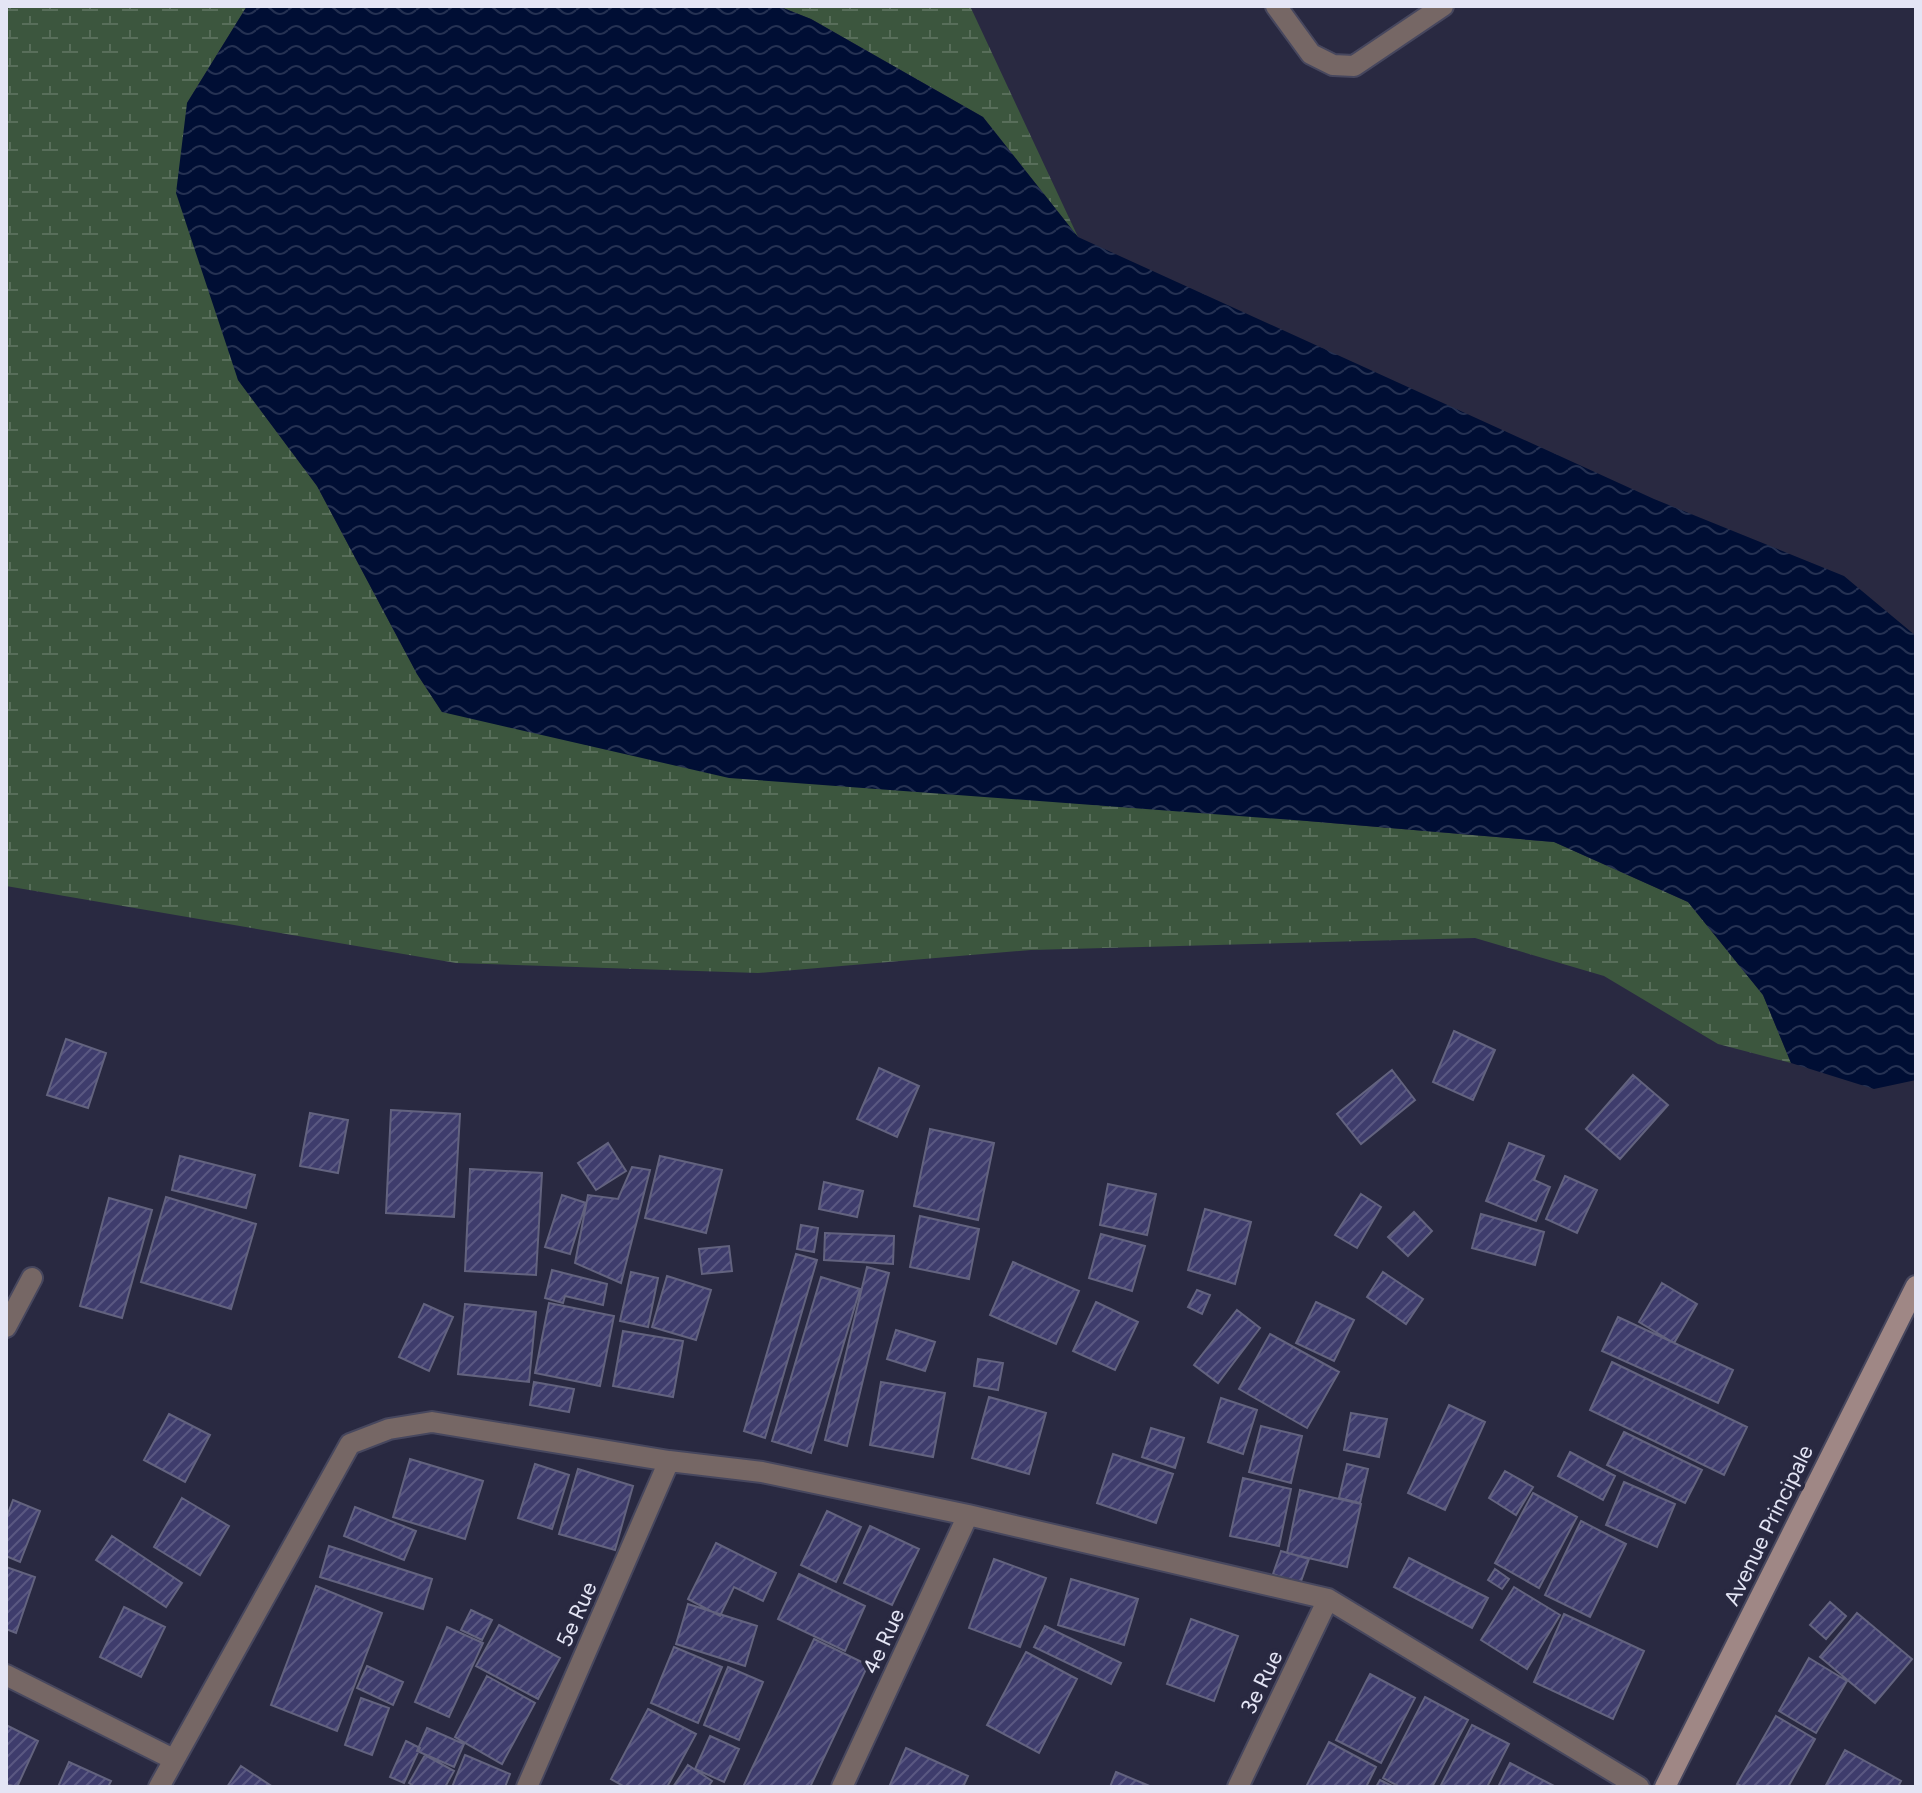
<svg xmlns="http://www.w3.org/2000/svg" width="1922" height="1793" font-family="Figtree,sans-serif">
  <defs>
    <pattern id="wetland-marsh" width="20" height="14" patternUnits="userSpaceOnUse" patternTransform="scale(2)"><rect width="20" height="14" fill="#3c563e"/><path d="M1 5h8M5 5V1M11 12h8M15 12V8" fill="none" stroke="#586e5a"/></pattern>
    <pattern id="water-waves" width="16" height="10" patternUnits="userSpaceOnUse" patternTransform="scale(2)"><rect width="16" height="10" fill="#000e34"/><path d="M0 5q4-4 8 0t8 0" fill="none" stroke="#253152"/></pattern>
    <pattern id="building-hatch" width="6" height="6" patternUnits="userSpaceOnUse" patternTransform="scale(2)"><rect width="6" height="6" fill="#3e3c6c"/><path d="M-1 1l2-2M0 6l6-6M5 7l2-2" fill="none" stroke="#5a5882"/></pattern>
  </defs>
  <rect width="100%" height="100%" fill="#292941"/>
  <path fill="url(#wetland-marsh)" d="M 6,6 L 247,6 L 187,103 L 238,380 L 317,486 L 417,674 L 442,712 L 1307,821 L 1554,842 L 1688,902 L 1763,995 L 1791,1063 L 1718,1044 L 1604,976 L 1475,938 L 1031,950 L 758,973 L 456,963 L 6,886 Z
    M 778,6 L 970,6 L 1078,237 L 983,117 L 811,19 Z"/>
  <path fill="url(#water-waves)" d="M 247,6 L 778,6 L 811,19 L 983,117 L 1078,237 L 1654,499 L 1844,576 L 1916,636 L 1916,1080 L 1874,1089 L 1791,1063 L 1763,995 L 1688,902 L 1554,842 L 1307,821 L 729,778 L 442,712 L 417,674 L 317,486 L 238,380 L 176,193 L 187,103 Z"/>
  <path fill="url(#building-hatch)" stroke="#63637f" stroke-width="2" d="M 1454,1031 L 1495,1050 L 1473,1100 L 1433,1082 Z
    M 66,1039 L 106,1053 L 88,1108 L 47,1095 Z
    M 879,1068 L 919,1086 L 897,1137 L 857,1119 Z
    M 1392,1070 L 1415,1100 L 1361,1144 L 1337,1114 Z
    M 1633,1075 L 1668,1105 L 1620,1159 L 1586,1129 Z
    M 391,1110 L 460,1114 L 454,1217 L 386,1213 Z
    M 310,1113 L 348,1120 L 338,1173 L 300,1166 Z
    M 930,1129 L 994,1143 L 978,1220 L 914,1206 Z
    M 608,1143 L 626,1171 L 596,1190 L 578,1163 Z
    M 1509,1143 L 1544,1156 L 1534,1180 L 1550,1187 L 1536,1221 L 1486,1201 Z
    M 180,1156 L 255,1175 L 246,1208 L 172,1190 Z
    M 660,1156 L 722,1170 L 706,1233 L 645,1218 Z
    M 632,1167 L 650,1170 L 621,1283 L 575,1263 L 588,1195 L 618,1199 Z
    M 470,1169 L 542,1173 L 536,1275 L 465,1271 Z
    M 1565,1176 L 1597,1190 L 1577,1233 L 1546,1219 Z
    M 824,1182 L 863,1191 L 857,1217 L 819,1209 Z
    M 1108,1184 L 1156,1194 L 1147,1235 L 1100,1225 Z
    M 1361,1194 L 1381,1207 L 1357,1248 L 1335,1235 Z
    M 562,1195 L 586,1203 L 570,1254 L 545,1247 Z
    M 166,1197 L 256,1224 L 231,1309 L 141,1282 Z
    M 109,1198 L 152,1210 L 122,1318 L 80,1306 Z
    M 1205,1209 L 1251,1222 L 1235,1284 L 1188,1270 Z
    M 1414,1212 L 1432,1231 L 1408,1256 L 1388,1237 Z
    M 1481,1214 L 1544,1232 L 1535,1265 L 1472,1248 Z
    M 920,1216 L 979,1229 L 969,1279 L 910,1267 Z
    M 801,1225 L 818,1228 L 814,1252 L 797,1249 Z
    M 825,1233 L 894,1236 L 893,1264 L 824,1260 Z
    M 1101,1234 L 1145,1246 L 1132,1291 L 1089,1278 Z
    M 729,1246 L 732,1271 L 702,1274 L 699,1249 Z
    M 796,1254 L 817,1260 L 765,1438 L 744,1431 Z
    M 1013,1262 L 1079,1291 L 1056,1344 L 990,1315 Z
    M 867,1267 L 889,1273 L 847,1446 L 825,1440 Z
    M 552,1270 L 607,1284 L 603,1305 L 565,1296 L 563,1303 L 545,1298 Z
    M 631,1272 L 658,1278 L 648,1327 L 620,1321 Z
    M 1383,1272 L 1423,1299 L 1406,1324 L 1367,1297 Z
    M 667,1276 L 711,1290 L 696,1340 L 652,1327 Z
    M 821,1277 L 860,1289 L 811,1453 L 772,1441 Z
    M 1662,1283 L 1697,1304 L 1674,1343 L 1639,1322 Z
    M 1197,1290 L 1210,1295 L 1202,1314 L 1188,1307 Z
    M 1096,1302 L 1138,1322 L 1115,1370 L 1073,1351 Z
    M 1316,1302 L 1354,1320 L 1334,1361 L 1296,1343 Z
    M 549,1303 L 614,1316 L 600,1386 L 535,1373 Z
    M 424,1304 L 453,1317 L 429,1371 L 399,1357 Z
    M 465,1304 L 536,1312 L 529,1382 L 458,1374 Z
    M 1237,1310 L 1260,1328 L 1218,1383 L 1194,1365 Z
    M 1618,1317 L 1733,1370 L 1718,1403 L 1602,1351 Z
    M 896,1330 L 935,1342 L 925,1371 L 887,1359 Z
    M 623,1331 L 683,1341 L 673,1397 L 613,1386 Z
    M 1270,1334 L 1339,1372 L 1307,1428 L 1239,1389 Z
    M 978,1359 L 1003,1363 L 998,1390 L 974,1386 Z
    M 1612,1362 L 1747,1427 L 1724,1475 L 1590,1410 Z
    M 534,1382 L 574,1389 L 569,1412 L 530,1405 Z
    M 881,1382 L 945,1393 L 933,1457 L 870,1445 Z
    M 989,1397 L 1046,1413 L 1029,1474 L 972,1458 Z
    M 1221,1398 L 1257,1410 L 1243,1454 L 1208,1442 Z
    M 1449,1405 L 1485,1422 L 1445,1510 L 1408,1493 Z
    M 1351,1413 L 1387,1419 L 1379,1457 L 1344,1450 Z
    M 169,1414 L 210,1435 L 185,1482 L 144,1460 Z
    M 1261,1426 L 1302,1436 L 1291,1483 L 1249,1472 Z
    M 1151,1428 L 1184,1438 L 1175,1468 L 1142,1457 Z
    M 1624,1432 L 1702,1470 L 1685,1503 L 1607,1465 Z
    M 1570,1452 L 1615,1476 L 1603,1500 L 1558,1476 Z
    M 1113,1454 L 1173,1474 L 1156,1523 L 1097,1503 Z
    M 410,1459 L 483,1481 L 465,1539 L 393,1517 Z
    M 535,1464 L 569,1475 L 552,1529 L 518,1518 Z
    M 1347,1464 L 1368,1469 L 1360,1503 L 1339,1498 Z
    M 578,1469 L 633,1486 L 615,1550 L 559,1534 Z
    M 1505,1471 L 1533,1487 L 1516,1515 L 1489,1498 Z
    M 1243,1478 L 1291,1489 L 1279,1546 L 1230,1536 Z
    M 1624,1482 L 1675,1504 L 1657,1547 L 1606,1525 Z
    M 1300,1490 L 1361,1504 L 1347,1567 L 1287,1553 Z
    M 1533,1493 L 1577,1517 L 1539,1588 L 1495,1563 Z
    M 182,1498 L 229,1526 L 200,1575 L 154,1547 Z
    M 13,1500 L 40,1511 L 20,1562 L 6,1556 L 6,1519 Z
    M 355,1507 L 416,1531 L 404,1560 L 344,1536 Z
    M 827,1511 L 861,1527 L 836,1582 L 801,1565 Z
    M 1581,1521 L 1626,1544 L 1590,1617 L 1545,1595 Z
    M 870,1526 L 919,1549 L 892,1605 L 844,1583 Z
    M 112,1536 L 182,1583 L 166,1607 L 96,1560 Z
    M 716,1543 L 776,1573 L 763,1601 L 734,1587 L 720,1616 L 688,1599 Z
    M 329,1546 L 432,1579 L 423,1609 L 320,1577 Z
    M 1281,1551 L 1309,1559 L 1300,1584 L 1273,1574 Z
    M 1409,1558 L 1488,1598 L 1472,1628 L 1394,1587 Z
    M 994,1559 L 1046,1578 L 1020,1647 L 969,1628 Z
    M 6,1567 L 35,1577 L 16,1633 L 6,1629 Z
    M 1495,1569 L 1509,1579 L 1502,1589 L 1488,1580 Z
    M 799,1574 L 865,1606 L 845,1651 L 778,1619 Z
    M 1071,1579 L 1138,1599 L 1124,1645 L 1058,1625 Z
    M 316,1586 L 382,1613 L 337,1731 L 271,1705 Z
    M 1514,1587 L 1560,1615 L 1527,1669 L 1481,1640 Z
    M 1830,1602 L 1846,1616 L 1826,1639 L 1810,1625 Z
    M 688,1604 L 757,1626 L 745,1666 L 676,1644 Z
    M 124,1607 L 165,1627 L 141,1677 L 100,1657 Z
    M 471,1610 L 492,1620 L 482,1640 L 461,1630 Z
    M 1857,1613 L 1912,1659 L 1875,1703 L 1820,1657 Z
    M 1564,1614 L 1644,1651 L 1613,1719 L 1534,1682 Z
    M 1191,1619 L 1238,1636 L 1214,1701 L 1167,1684 Z
    M 499,1625 L 560,1658 L 538,1699 L 476,1666 Z
    M 1045,1626 L 1121,1663 L 1111,1684 L 1034,1647 Z
    M 447,1627 L 483,1643 L 449,1717 L 415,1702 Z
    M 814,1639 L 868,1665 L 810,1787 L 743,1787 Z
    M 674,1647 L 722,1667 L 698,1723 L 651,1703 Z
    M 1026,1652 L 1077,1679 L 1039,1753 L 987,1725 Z
    M 1809,1658 L 1847,1681 L 1816,1733 L 1779,1711 Z
    M 367,1666 L 403,1682 L 393,1705 L 357,1688 Z
    M 728,1667 L 763,1682 L 739,1740 L 704,1725 Z
    M 1370,1674 L 1415,1698 L 1381,1763 L 1336,1740 Z
    M 487,1676 L 535,1703 L 502,1764 L 455,1737 Z
    M 1425,1697 L 1468,1720 L 1432,1787 L 1400,1787 L 1383,1778 Z
    M 361,1698 L 389,1708 L 372,1755 L 345,1745 Z
    M 648,1709 L 696,1734 L 667,1787 L 625,1787 L 611,1779 Z
    M 1776,1716 L 1815,1739 L 1788,1787 L 1743,1787 L 1737,1784 Z
    M 6,1725 L 38,1741 L 17,1787 L 6,1784 Z
    M 1472,1725 L 1509,1744 L 1487,1787 L 1440,1787 Z
    M 427,1728 L 464,1744 L 454,1767 L 417,1751 Z
    M 710,1736 L 739,1749 L 724,1782 L 695,1769 Z
    M 406,1741 L 420,1748 L 404,1783 L 390,1777 Z
    M 1329,1742 L 1376,1767 L 1366,1787 L 1306,1787 Z
    M 906,1748 L 968,1776 L 963,1787 L 889,1787 Z
    M 1845,1750 L 1901,1781 L 1898,1787 L 1825,1787 Z
    M 425,1755 L 454,1771 L 445,1787 L 415,1787 L 409,1783 Z
    M 465,1755 L 510,1774 L 505,1787 L 452,1787 Z
    M 69,1762 L 111,1781 L 108,1787 L 58,1787 Z
    M 1510,1763 L 1556,1787 L 1498,1787 Z
    M 688,1765 L 712,1781 L 708,1787 L 673,1787 Z
    M 241,1766 L 273,1787 L 227,1787 Z
    M 1116,1772 L 1152,1787 L 1110,1787 Z
    M 1380,1780 L 1394,1787 L 1376,1787 Z"/>
  <g fill="none" stroke-linecap="round" stroke-linejoin="round">
    <defs>
      <path id="street" d="M 1276,6 L 1311,54 L 1333,65 L 1354,66 L 1443,6
        M 6,1327 L 32,1278
        M 6,1675 L 173,1759
        M 159,1787 L 350,1444 L 389,1429 L 432,1422 L 669,1461 L 762,1472 L 968,1515 L 1328,1599 L 1639,1787
        M 527,1787 L 669,1461
        M 842,1787 L 968,1515
        M 1238,1787 L 1328,1599"/>
      <path id="secondary" d="M 1665,1787 L 1916,1286"/>
    </defs>
    <use href="#street" stroke="#47475e" stroke-width="24"/>
    <use href="#secondary" stroke="#47475e" stroke-width="24"/>
    <use href="#street" stroke="#766765" stroke-width="20"/>
    <use href="#secondary" stroke="#9f8785" stroke-width="20"/>
  </g>
  <g text-anchor="middle" stroke-width="8" stroke-linejoin="round" paint-order="stroke">
    <g font-size="22" fill="#e4e5f5" stroke="#292941">
      <text transform="translate(1768 1525) rotate(-64)" y="8">Avenue Principale</text>
      <text transform="translate(576 1614) rotate(-66)" y="8">5e Rue</text>
      <text transform="translate(883 1641) rotate(-65)" y="8">4e Rue</text>
      <text transform="translate(1261 1682) rotate(-64)" y="8">3e Rue</text>
    </g>
  </g>
  <rect width="1922" height="1793" fill="none" stroke="#e4e5f5" stroke-width="16"/>
</svg>
